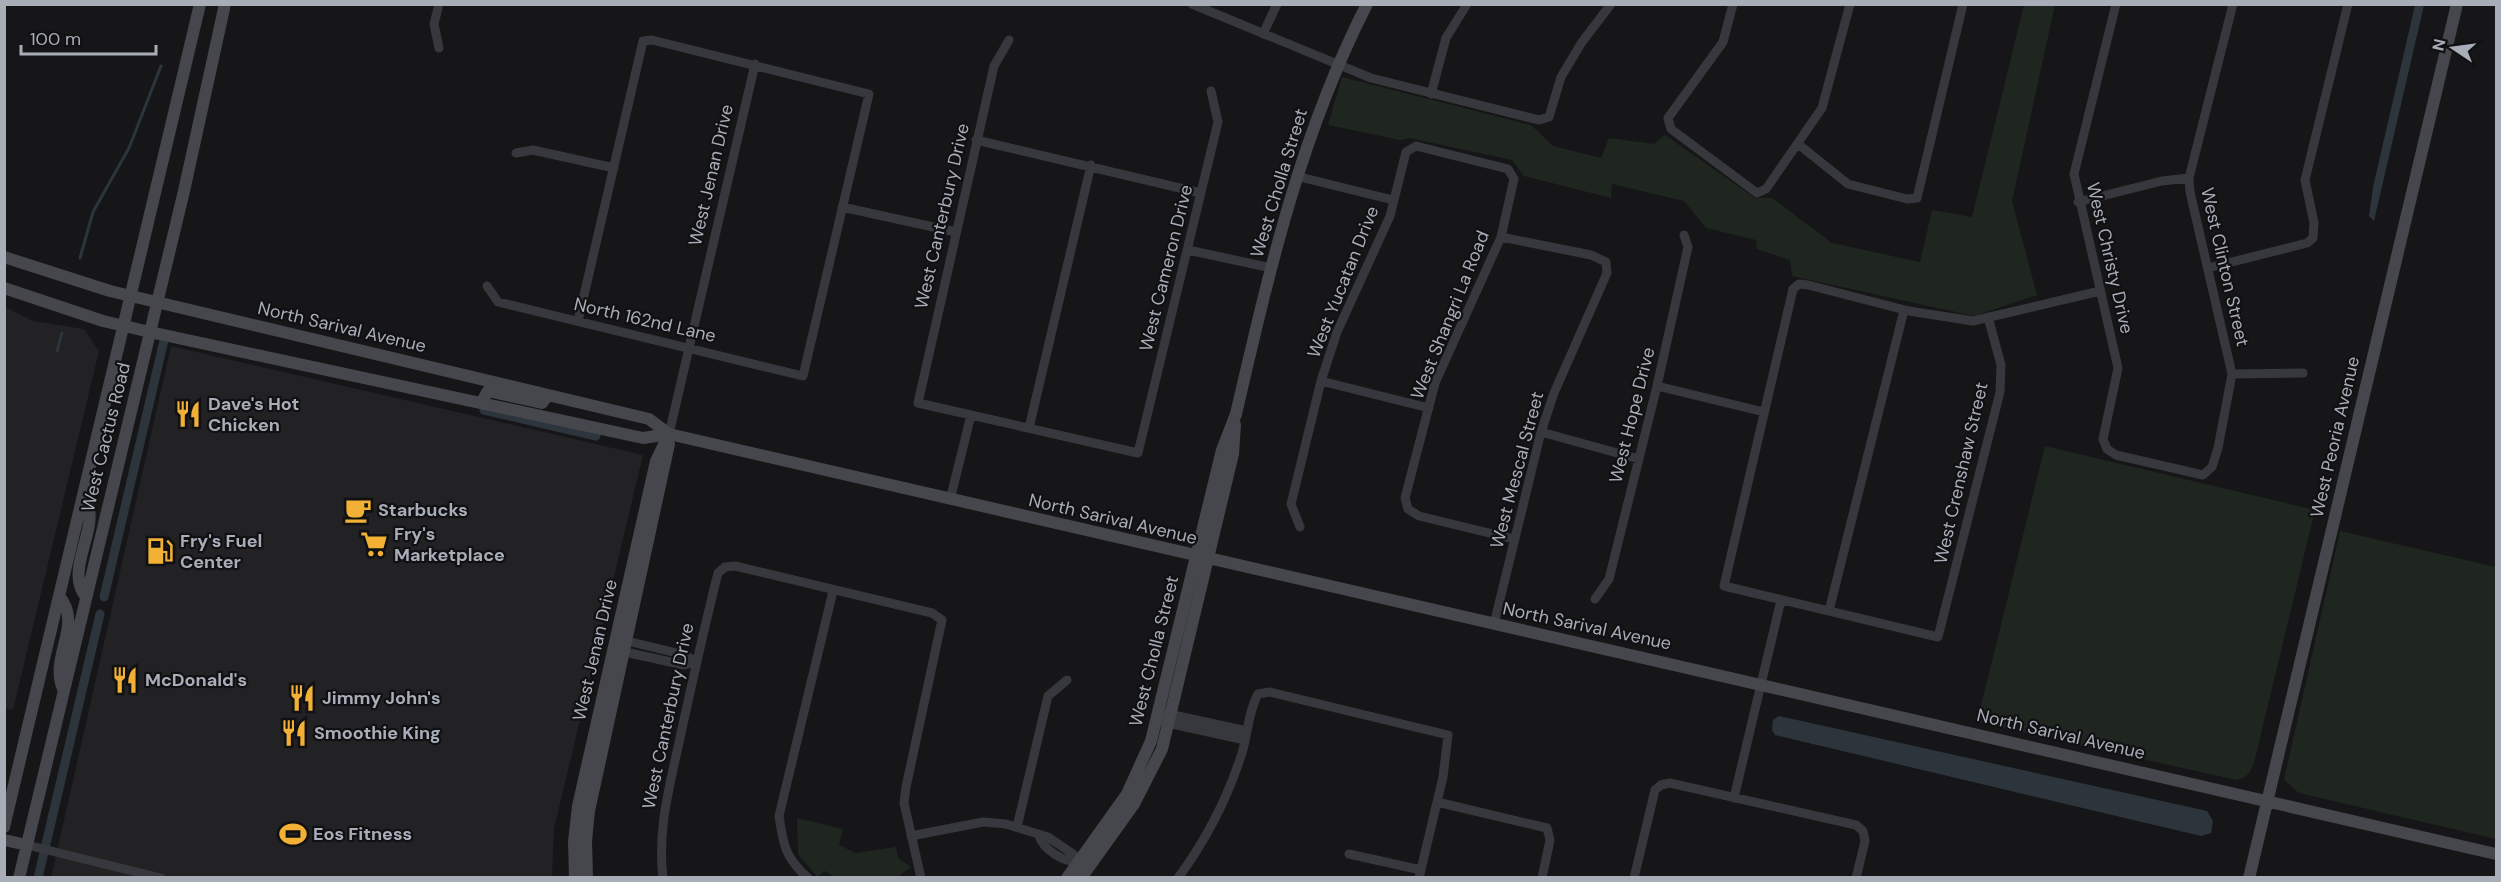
<svg xmlns="http://www.w3.org/2000/svg" width="2501" height="882" font-family="'DM Sans',sans-serif">
  <rect width="100%" height="100%" fill="#161618"/>
  <path fill="#222225" d="M 5,307 L 33,321 L 84,329 L 99,351 L 13,710 L 4,708 Z
    M 171,346 L 643,455 L 554,829 L 552,877 L 51,878 Z"/>
  <path fill="#1e261f" d="M 2024,5 L 2055,5 L 2012,201 L 2037,295 L 1974,316 L 1792,276 L 1790,260 L 1757,249 L 1756,240 L 1706,228 L 1684,201 L 1612,184 L 1611,198 L 1524,176 L 1512,160 L 1409,138 L 1400,140 L 1328,125 L 1342,77 L 1531,125 L 1553,146 L 1601,158 L 1609,138 L 1654,144 L 1665,135 L 1755,198 L 1772,198 L 1832,243 L 1920,262 L 1932,210 L 1972,217 Z
    M 2045,446 L 2315,510 L 2254,763 C 2250,773 2247,778 2236,780 L 1977,722 Z
    M 2340,531 L 2496,567 L 2496,839 L 2299,793 L 2284,780 Z
    M 797,818 L 843,829 L 839,845 L 855,853 L 896,847 L 898,858 L 911,867 L 896,878 L 834,877 L 825,871 L 817,877 L 798,854 Z"/>
  <path fill="#2c353c" d="M 2415,5 L 2424,5 L 2374,221 L 2369,216 L 2373,187 Z
    M 1779,716 L 2207,811 L 2213,821 L 2211,833 L 2201,836 L 1775,735 L 1772,730 L 1773,720 Z"/>
  <g fill="none" stroke-linecap="round" stroke-linejoin="round">
    <path stroke="#2c353c" stroke-width="3" d="M 80,258 L 93,212 L 129,148 L 161,66
      M 57,351 L 62,333"/>
    <path stroke="#2c353c" stroke-width="9" d="M 484,410 L 596,436
      M 104,597 L 165,336 L 170,337
      M 38,878 L 100,614"/>
    <path stroke="#37383d" stroke-width="9" d="M 439,4 L 434,24 L 439,48
      M 1192,4 L 1371,78 L 1539,120 L 1549,117 L 1561,77 L 1582,42 L 1611,4
      M 1733,4 L 1723,42 L 1668,118 L 1671,129 L 1757,193 L 1766,189 L 1822,108 L 1850,4
      M 2116,4 L 2074,174 L 2118,368 L 2103,439 L 2107,449 L 2116,455 L 2203,475 L 2212,467 L 2218,448 L 2232,374 L 2190,192 L 2189,178 L 2233,4
      M 1263,34 L 1277,4
      M 1009,40 L 994,66 L 918,403 L 1138,453 L 1218,122 L 1211,91
      M 1431,94 L 1446,38 L 1467,4
      M 976,140 L 1201,193
      M 1798,144 L 1848,184 L 1907,199 L 1917,198 L 1963,4
      M 516,153 L 533,150 L 614,168
      M 1296,176 L 1393,200
      M 2078,202 L 2162,181 L 2189,178
      M 842,207 L 956,232
      M 1188,250 L 1272,268
      M 2208,268 L 2307,243 L 2313,238 L 2314,223 L 2305,180 L 2348,4
      M 487,286 L 498,302 L 803,376 L 869,94 L 652,40 L 643,41 L 578,321
      M 1988,317 L 2001,365 L 2000,392 L 1938,637 L 1724,586 L 1793,289 L 1799,284 L 1808,285 L 1909,311 L 1973,321 L 2100,291
      M 2232,374 L 2303,373
      M 1321,381 L 1429,408
      M 1657,386 L 1764,412
      M 1029,428 L 1091,165
      M 1541,432 L 1639,459
      M 669,434 L 755,64
      M 950,500 L 971,415
      M 1300,527 L 1291,504 L 1321,381 L 1337,332 L 1390,216 L 1406,152 L 1416,146 L 1508,169 L 1514,179 L 1501,237 L 1435,383 L 1405,498 L 1408,509 L 1419,516 L 1514,539
      M 1595,599 L 1609,579 L 1657,386 L 1688,247 L 1684,235
      M 1829,611 L 1904,310
      M 1494,624 L 1541,432 L 1554,393 L 1607,273 L 1606,262 L 1591,255 L 1501,237
      M 620,643 L 627,641 L 685,655 L 696,662
      M 619,648 L 625,652 L 684,665 L 696,662
      M 1164,713 L 1247,731
      M 1163,722 L 1245,740
      M 1734,798 L 1781,600
      M 1437,802 L 1547,828 L 1550,840 L 1542,878
      M 1017,827 L 1048,696 L 1067,680
      M 911,836 L 983,822 L 1006,824 L 1048,837 L 1073,854 L 1083,866
      M 1039,836 C 1044,850 1063,862 1078,862
      M 27,845 L 161,878
      M 1349,854 L 1421,870
      M 663,878 C 657,829 670,785 680,738 C 692,683 704,628 718,573 L 725,567 L 735,566 L 932,613 L 942,620 L 906,787 L 904,803 L 921,878
      M 808,878 C 785,858 783,844 779,816 L 833,591
      M 1178,878 C 1206,840 1228,797 1242,753 C 1248,734 1248,712 1258,694 L 1270,692 L 1448,735 L 1443,777 L 1419,878
      M 1634,878 L 1655,790 L 1661,785 L 1670,783 L 1856,825 L 1863,831 L 1865,841 L 1856,878"/>
    <path stroke="#45474d" stroke-width="12" d="M 4,257 L 110,291 L 649,419 L 669,434
      M 4,288 L 103,321 L 150,332 L 643,438 L 669,434 L 2496,854
      M 481,403 L 488,391 L 542,403 L 548,395
      M 85,491 C 88,502 91,513 89,524 C 86,547 69,577 86,597
      M 59,596 C 84,625 49,656 63,689
      M 4,827 L 200,4
      M 4,840 L 27,845
      M 19,878 L 184,191 L 225,4
      M 575,878 L 574,842 L 578,806 L 656,461 L 669,434
      M 587,878 L 586,841 L 589,811 L 669,444
      M 1067,878 L 1127,794 L 1151,741 L 1222,450 L 1236,414 C 1269,272 1300,135 1367,4
      M 1081,878 L 1134,804 L 1162,749 L 1233,454 L 1235,425
      M 2249,878 L 2457,4"/>
  </g>
  <defs>
    <symbol id="restaurant-bare" viewBox="-9 -9 18 18"><path d="M-5-6h1v4h1v-4h1v4h1v-4h1v5L-1.5 .5V6h-2V.5L-5-1ZM5-6V6H3V1.5H1.5Q1.5-4 5-6Z" fill="#f2b134" stroke="#111113" stroke-width="2.5" paint-order="stroke"/></symbol>
    <symbol id="cafe-bare" viewBox="-9 -9 18 18"><path d="M-5.5-4.5H6V0H3Q3 3.5 0 3.5H-2.5Q-5.5 3.5-5.5 0ZM3-3.2v2h1.7v-2ZM-6 4.5H4V6H-6Z" fill="#f2b134" stroke="#111113" stroke-width="2.5" paint-order="stroke"/></symbol>
    <symbol id="supermarket-bare" viewBox="-9 -9 18 18"><path d="M-6-5.5h2.5l.6 2H6L4.5 2H-2.5L-4.4-4H-6ZM-1.5 3.2a1.3 1.3 0 1 0 .1 0ZM3 3.2a1.3 1.3 0 1 0 .1 0Z" fill="#f2b134" stroke="#111113" stroke-width="2.5" paint-order="stroke"/></symbol>
    <symbol id="fuel-bare" viewBox="-9 -9 18 18"><path d="M-5.5-6h7V0h2V4h1.3V-2.5L3-4.5l.8-.8L6-3V5H2.5V1h-1V6h-7ZM-4.2-4.7v3.2H.2V-4.7Z" fill="#f2b134" stroke="#111113" stroke-width="2.5" paint-order="stroke"/></symbol>
    <symbol id="stadium-bare" viewBox="-9 -9 18 18"><path d="M0-5a6.5 5 0 1 0 0 10a6.5 5 0 1 0 0-10ZM-3.5-1.8h7v3.6h-7Z" fill="#f2b134" stroke="#111113" stroke-width="2.5" paint-order="stroke"/></symbol>
  </defs>
  <g fill-rule="evenodd">
    <use href="#restaurant-bare" x="169" y="395" width="38" height="38"/>
    <use href="#cafe-bare" x="339" y="491" width="38" height="38"/>
    <use href="#supermarket-bare" x="355" y="525" width="38" height="38"/>
    <use href="#fuel-bare" x="141" y="532" width="38" height="38"/>
    <use href="#restaurant-bare" x="106" y="661" width="38" height="38"/>
    <use href="#restaurant-bare" x="283" y="679" width="38" height="38"/>
    <use href="#restaurant-bare" x="275" y="714" width="38" height="38"/>
    <use href="#stadium-bare" x="274" y="815" width="38" height="38"/>
  </g>
  <g text-anchor="middle" stroke-width="4.5" stroke-linejoin="round" paint-order="stroke">
    <g font-size="18" fill="#a8adb8" stroke="#111113">
      <text transform="translate(711 175) rotate(-77)" y="6">West Jenan Drive</text>
      <text transform="translate(1279 183) rotate(-73)" y="6">West Cholla Street</text>
      <text transform="translate(942 216) rotate(-77)" y="6">West Canterbury Drive</text>
      <text transform="translate(2110 258) rotate(77)" y="6">West Christy Drive</text>
      <text transform="translate(2225 267) rotate(77)" y="6">West Clinton Street</text>
      <text transform="translate(1166 268) rotate(-76)" y="6">West Cameron Drive</text>
      <text transform="translate(1343 282) rotate(-68)" y="6">West Yucatan Drive</text>
      <text transform="translate(1450 315) rotate(-68)" y="6">West Shangri La Road</text>
      <text transform="translate(645 320) rotate(13)" y="6">North 162nd Lane</text>
      <text transform="translate(342 327) rotate(13)" y="6">North Sarival Avenue</text>
      <text transform="translate(1632 415) rotate(-76)" y="6">West Hope Drive</text>
      <text transform="translate(106 437) rotate(-76)" y="6">West Cactus Road</text>
      <text transform="translate(2335 437) rotate(-77)" y="6">West Peoria Avenue</text>
      <text transform="translate(1517 470) rotate(-75)" y="6">West Mescal Street</text>
      <text transform="translate(1961 473) rotate(-77)" y="6">West Crenshaw Street</text>
      <text transform="translate(1113 519) rotate(13)" y="6">North Sarival Avenue</text>
      <text transform="translate(1587 626) rotate(12)" y="6">North Sarival Avenue</text>
      <text transform="translate(595 650) rotate(-77)" y="6">West Jenan Drive</text>
      <text transform="translate(1154 651) rotate(-76)" y="6">West Cholla Street</text>
      <text transform="translate(668 716) rotate(-78)" y="6">West Canterbury Drive</text>
      <text transform="translate(2061 734) rotate(13)" y="6">North Sarival Avenue</text>
    </g>
    <g font-size="18" font-weight="bold" fill="#a8adb8" stroke="#111113" text-anchor="start">
      <text x="208" y="410">Dave's Hot<tspan x="208" dy="21">Chicken</tspan></text>
      <text x="378" y="516">Starbucks</text>
      <text x="394" y="540">Fry's<tspan x="394" dy="21">Marketplace</tspan></text>
      <text x="180" y="547">Fry's Fuel<tspan x="180" dy="21">Center</tspan></text>
      <text x="145" y="686">McDonald's</text>
      <text x="322" y="704">Jimmy John's</text>
      <text x="314" y="739">Smoothie King</text>
      <text x="313" y="840">Eos Fitness</text>
    </g>
  </g>
  <rect width="2501" height="882" fill="none" stroke="#a8adb8" stroke-width="12"/>
  <g transform="translate(2453 48) rotate(283)" stroke="#111113" stroke-width="4.5" paint-order="stroke">
  <path d="M0-4.5L10 22L0 15L-10 22Z" fill="#a8adb8"/>
  <text y="-9" font-size="16" font-weight="bold" text-anchor="middle" fill="#a8adb8">N</text>
  </g>
  <path d="M21 45v9h135v-9" fill="none" stroke="#a8adb8" stroke-width="3"/>
  <text x="30" y="45" font-size="18" fill="#a8adb8" stroke="#111113" stroke-width="4.5" paint-order="stroke">100 m</text>
</svg>
